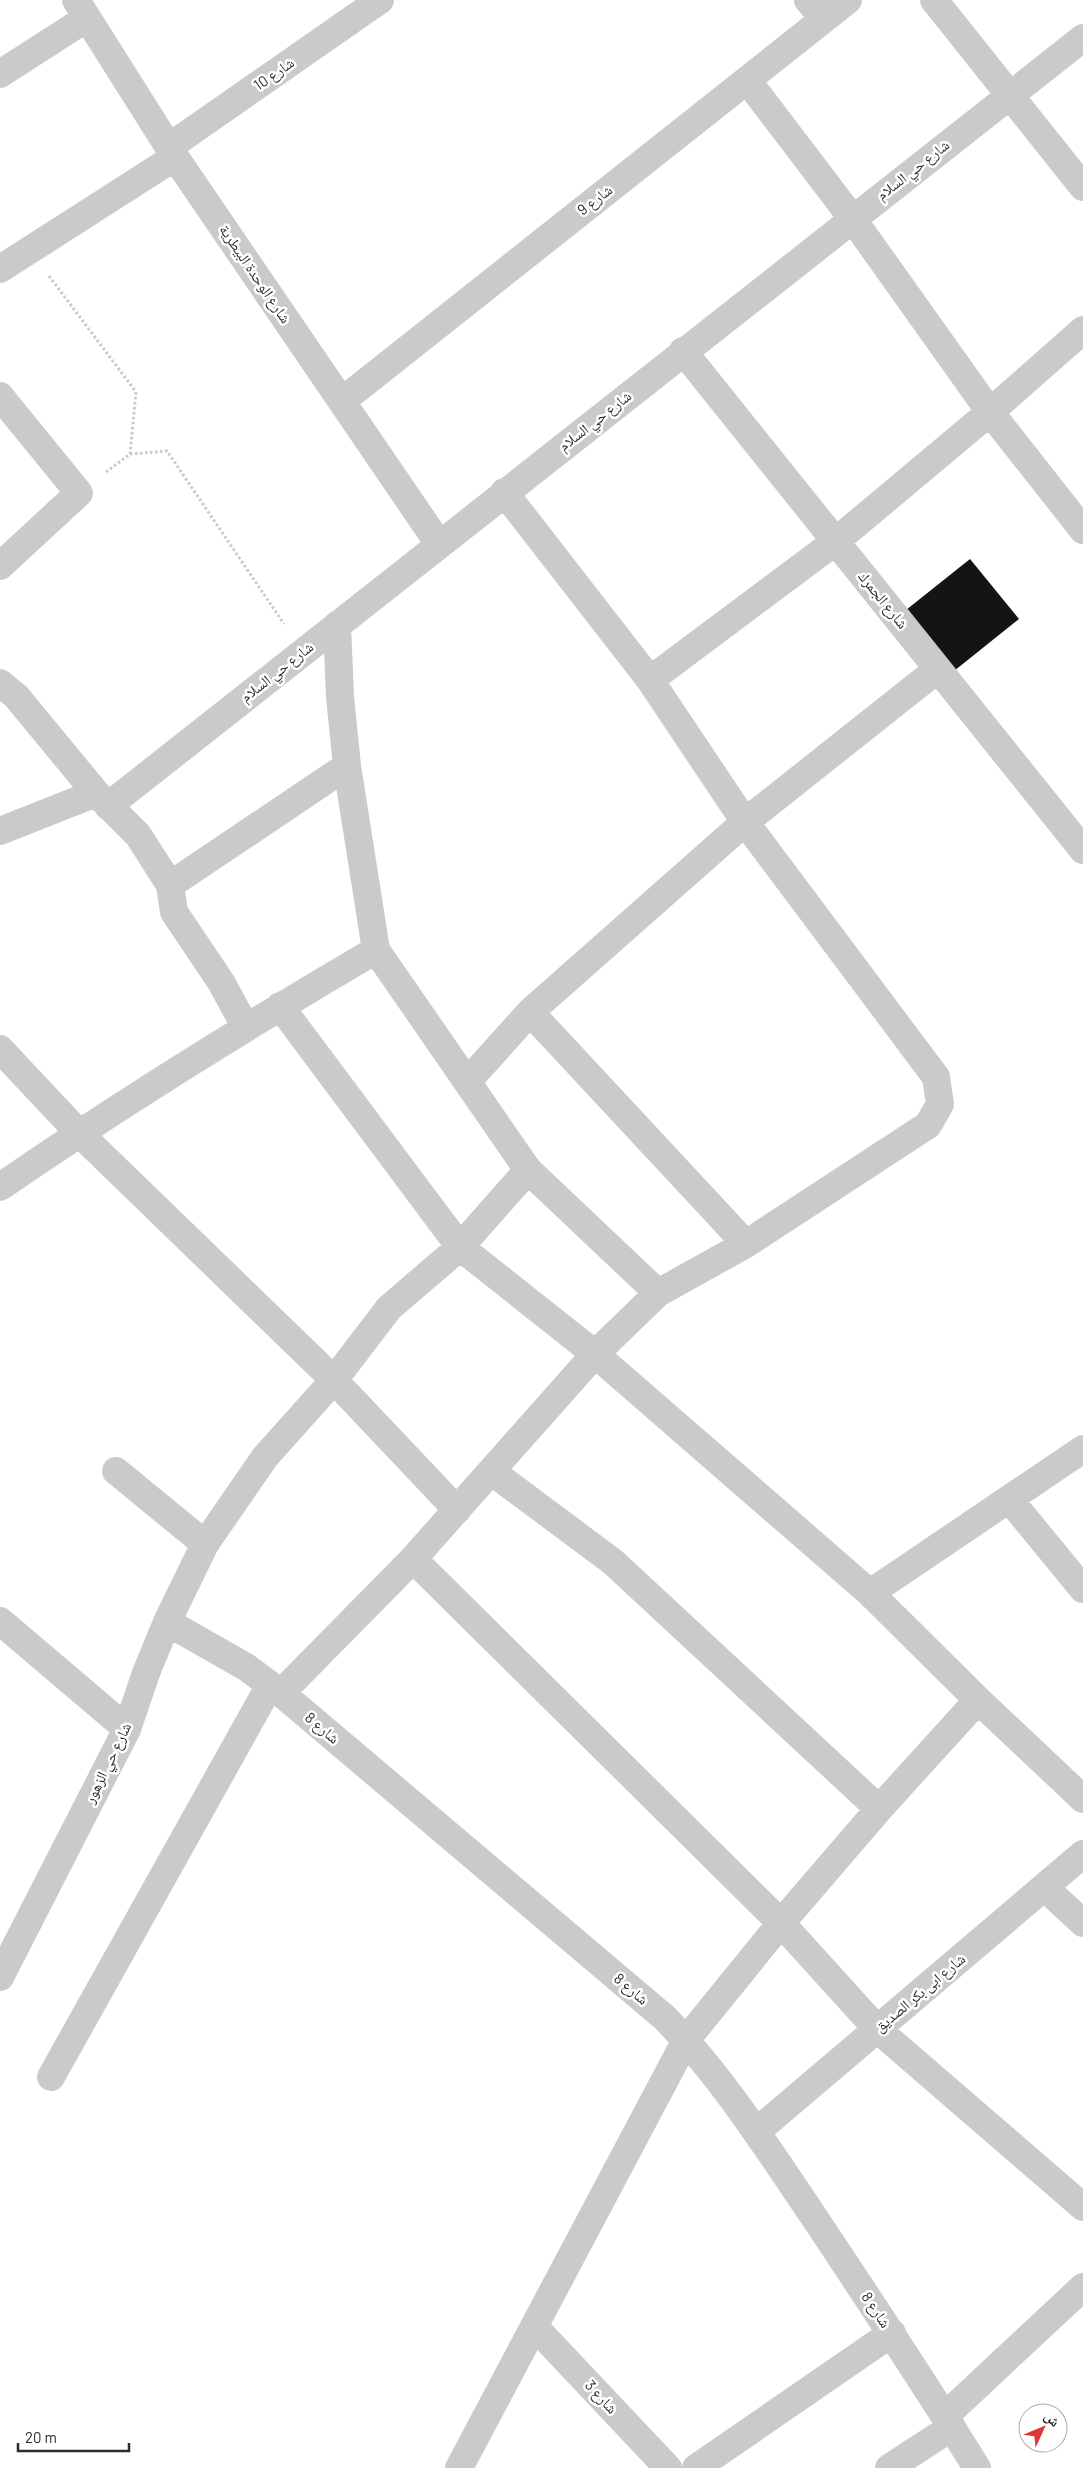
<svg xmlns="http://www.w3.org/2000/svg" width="1083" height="2468" font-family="Barlow,'Noto Naskh Arabic',sans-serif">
  <rect width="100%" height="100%" fill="#fff"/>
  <path fill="#141414" d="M 970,559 L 1019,619 L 949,675 L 901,614 Z"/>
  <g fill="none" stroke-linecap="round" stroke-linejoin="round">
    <path stroke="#cacaca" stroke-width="3" stroke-dasharray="2.5 2.5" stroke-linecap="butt" d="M 49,276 L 136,392 L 130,454
      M 106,472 L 130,454 L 167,451 L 284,624"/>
    <path stroke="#cacaca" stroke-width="28" d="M 76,0 L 175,157 L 439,544
      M 808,0 L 824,19
      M 934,0 L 1083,187
      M 0,74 L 87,18
      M 747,80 L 852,218 L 990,412 L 1083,530
      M 169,147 L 380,0
      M 0,269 L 175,157
      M 683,351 L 1083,850
      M 0,396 L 79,493 L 0,566
      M 342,401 L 848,0
      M 650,680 L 836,541 L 990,412 L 1083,330
      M 0,683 L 16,696 L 96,793 L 138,835 L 170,885 L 174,912 L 221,982 L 246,1028
      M 108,806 L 1083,38
      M 0,831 L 96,793
      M 170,885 L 347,766
      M 280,1006 L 460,1247 L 595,1354 L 870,1593 L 978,1700 L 1083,1799
      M 530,1012 L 746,1244
      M 0,1049 L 79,1133 L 334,1380 L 457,1510
      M 467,1082 L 530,1012 L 745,822 L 938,669
      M 528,1170 L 658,1293
      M 0,1187 C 122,1103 248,1025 376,950
      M 116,1471 L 205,1544
      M 491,1471 L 613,1562 L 879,1809
      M 1009,1499 L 1083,1589
      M 413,1559 L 781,1923 L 877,2029 L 1083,2207
      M 870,1593 L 1083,1449
      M 0,1621 L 127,1729
      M 167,1622 L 246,1667 L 281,1693 L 665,2018 C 722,2077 766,2146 812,2214 C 868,2298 924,2382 977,2468
      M 281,1693 L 413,1559 L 595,1354 L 658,1293 L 746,1244 L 928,1125 L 940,1104 L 936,1077 L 745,822 L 650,680 L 504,492
      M 1044,1887 L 1083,1923
      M 0,1977 L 127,1729 L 146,1673 L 167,1622 L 205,1544 L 265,1457 L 334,1380 L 389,1308 L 460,1247 L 528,1170 L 376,950 L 347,766 L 340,697 L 337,625
      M 51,2077 L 270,1685
      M 756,2132 L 1083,1854
      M 534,2326 L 668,2468
      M 945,2416 L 1083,2287
      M 459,2468 L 686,2040 L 781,1923 L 879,1809 L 978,1700
      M 696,2468 L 892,2333
      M 889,2468 L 952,2427"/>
  </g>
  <g text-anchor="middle" stroke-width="5" stroke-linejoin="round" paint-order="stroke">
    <g font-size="15" fill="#2d2d2d" stroke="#fff">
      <text transform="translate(274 74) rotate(-35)" y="5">شارع 10</text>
      <text transform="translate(913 170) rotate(-38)" y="5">شارع حي السلام</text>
      <text transform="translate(595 200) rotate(-38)" y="5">شارع 9</text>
      <text transform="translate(255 274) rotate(56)" y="5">شارع الوحدة البيطرية</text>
      <text transform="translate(595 421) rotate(-38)" y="5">شارع حي السلام</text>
      <text transform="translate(883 600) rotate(51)" y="5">شارع الجمرك</text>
      <text transform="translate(277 672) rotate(-38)" y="5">شارع حي السلام</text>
      <text transform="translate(322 1728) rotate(40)" y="5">شارع 8</text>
      <text transform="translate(108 1763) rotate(-64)" y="5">شارع حي الزهور</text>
      <text transform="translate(631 1989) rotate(40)" y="5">شارع 8</text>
      <text transform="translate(920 1993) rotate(-40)" y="5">شارع ابى بكر الصديق</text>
      <text transform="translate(876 2310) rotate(56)" y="5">شارع 8</text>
      <text transform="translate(601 2397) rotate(47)" y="5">شارع 3</text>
    </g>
  </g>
  <g transform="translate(1043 2428) rotate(46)"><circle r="24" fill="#ffffff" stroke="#ababab"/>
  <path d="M0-4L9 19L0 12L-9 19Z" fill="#dd363a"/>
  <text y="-8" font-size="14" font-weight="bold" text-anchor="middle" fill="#2d2d2d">ش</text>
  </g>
  <path d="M18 2443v8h111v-8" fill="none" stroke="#2d2d2d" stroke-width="2.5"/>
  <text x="25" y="2443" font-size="15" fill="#2d2d2d" stroke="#ffffff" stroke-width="4" paint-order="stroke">20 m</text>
</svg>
